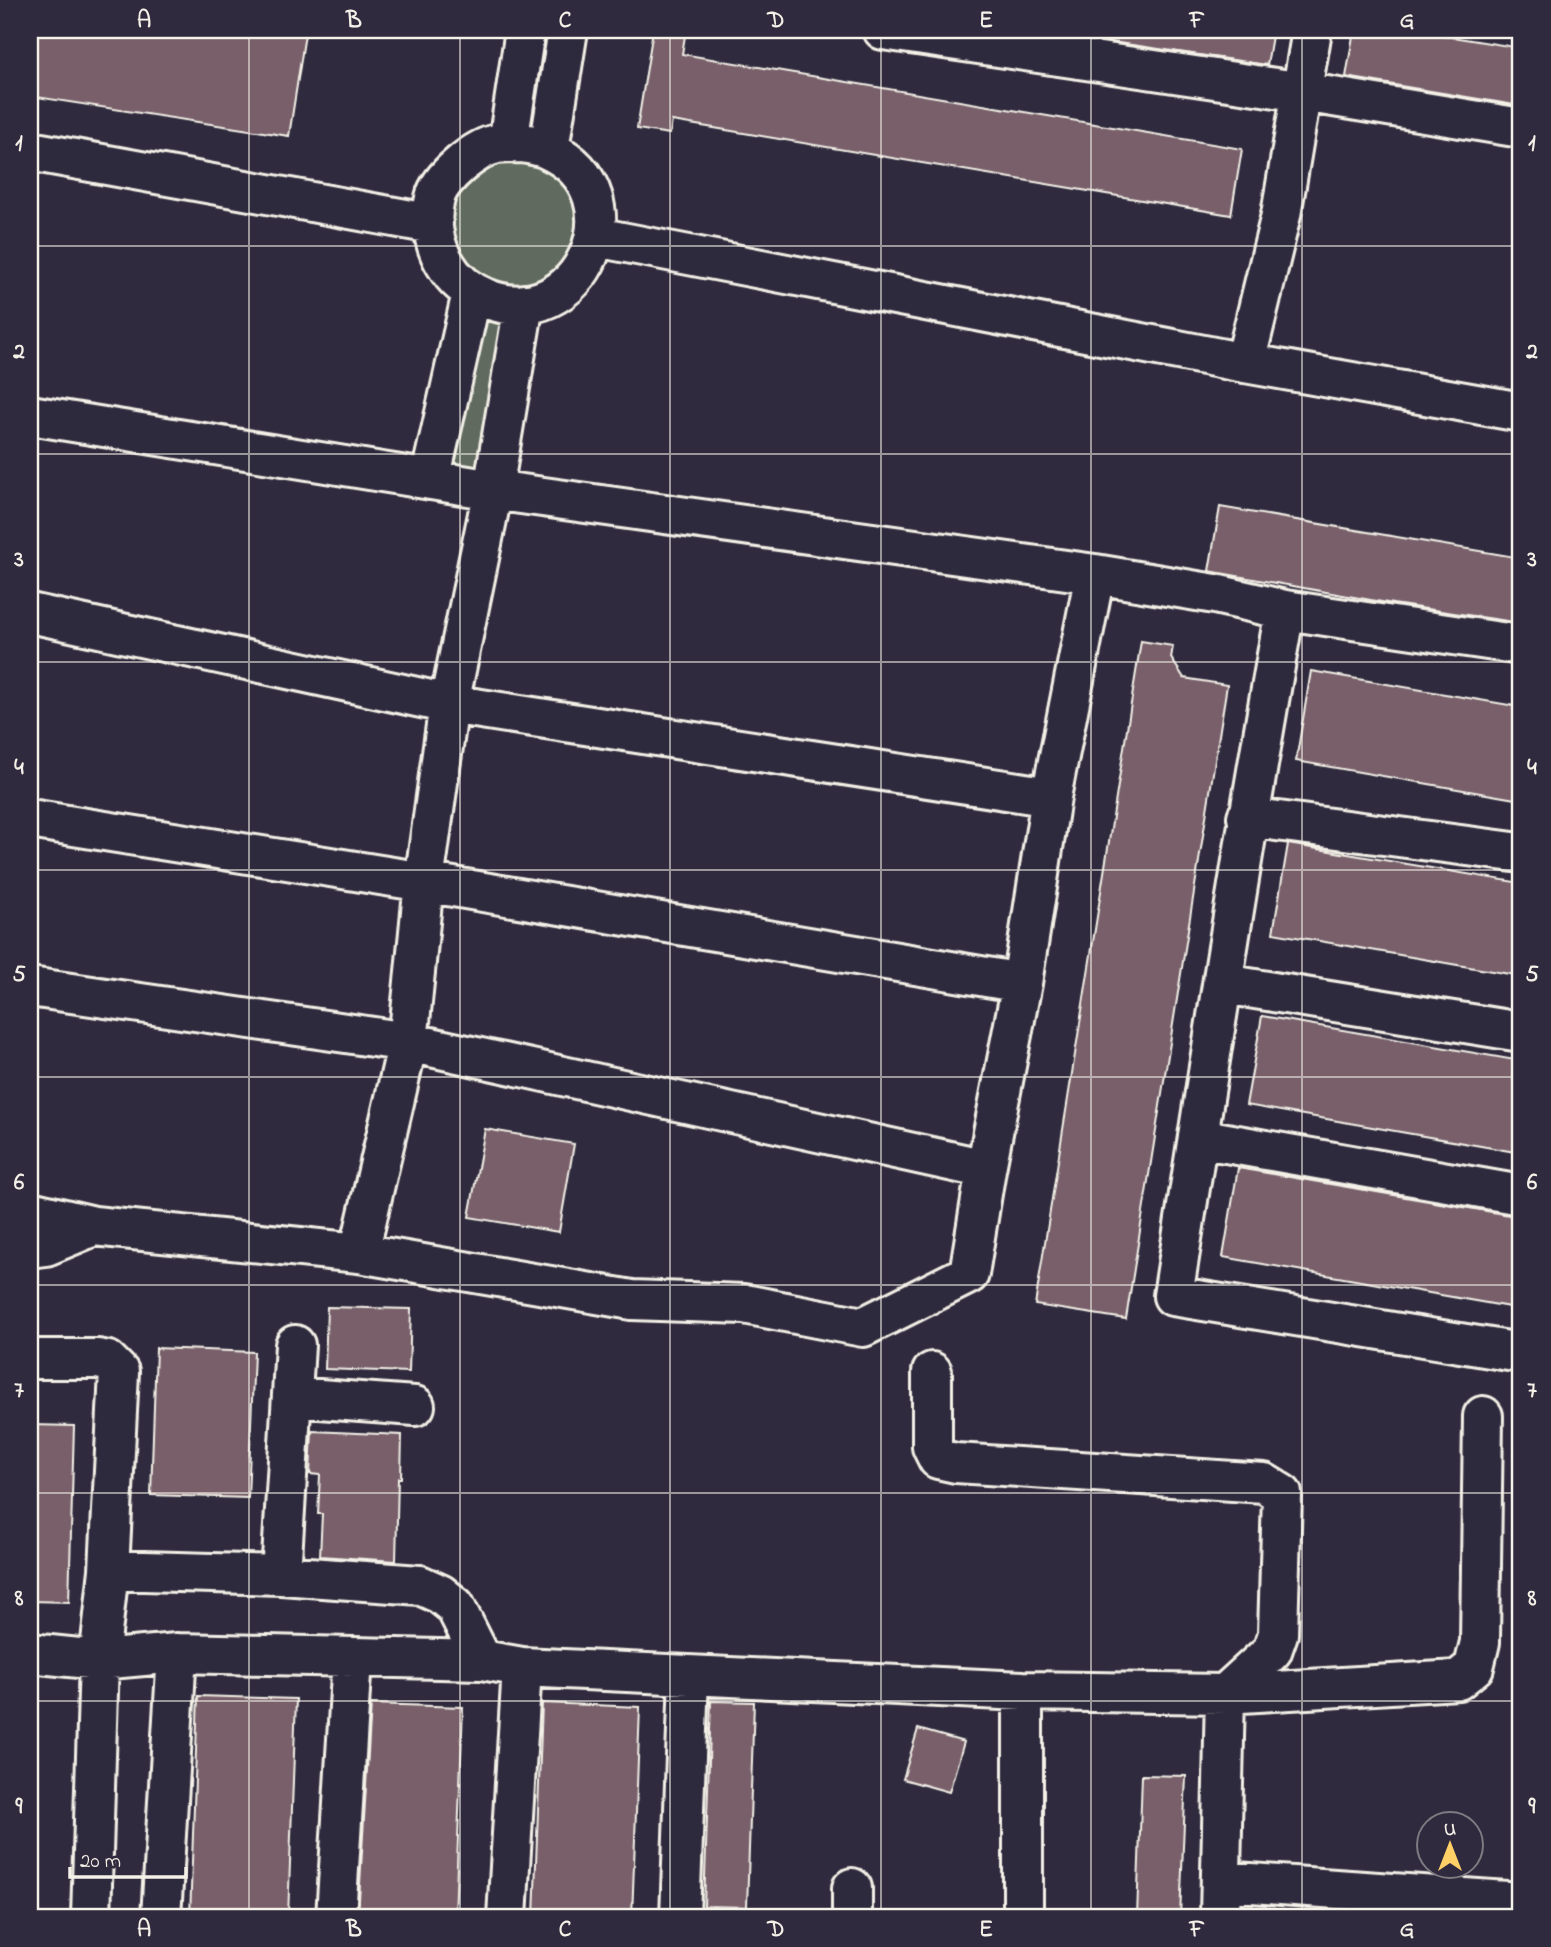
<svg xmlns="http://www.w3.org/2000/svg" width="1551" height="1947" font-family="'Indie Flower',sans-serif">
  <rect width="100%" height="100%" fill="#2f2a3d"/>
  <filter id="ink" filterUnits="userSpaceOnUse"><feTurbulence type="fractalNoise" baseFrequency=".0143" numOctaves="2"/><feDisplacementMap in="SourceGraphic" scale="14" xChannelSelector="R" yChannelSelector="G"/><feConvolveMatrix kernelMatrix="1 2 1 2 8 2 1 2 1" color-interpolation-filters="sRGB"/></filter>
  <g filter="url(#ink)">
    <path fill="#616b5f" stroke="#aaaea4" stroke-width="2" d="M 549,149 L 596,237 L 524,304 L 493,490 L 430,480 L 472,293 L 451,275 L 450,174 Z"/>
    <path fill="#785f6b" stroke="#f4f1e8" stroke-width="2" d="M 30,30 L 282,30 L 305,34 L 289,136 L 30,96 Z
      M 653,30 L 686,30 L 682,54 L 1242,149 L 1231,215 L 672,121 L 670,134 L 637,129 Z
      M 1052,30 L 1273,30 L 1267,65 L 1051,33 Z
      M 1354,30 L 1409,30 L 1521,48 L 1521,106 L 1346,77 Z
      M 1220,507 L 1521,558 L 1521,623 L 1393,604 L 1209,571 Z
      M 1141,641 L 1173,646 L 1171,658 L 1184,678 L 1227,685 L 1126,1319 L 1035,1305 Z
      M 1311,671 L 1521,707 L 1521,800 L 1296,761 Z
      M 1288,844 L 1521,883 L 1521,976 L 1273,933 Z
      M 1262,1016 L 1521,1061 L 1521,1153 L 1246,1105 Z
      M 485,1129 L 574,1144 L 559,1232 L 469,1217 Z
      M 1238,1168 L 1521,1217 L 1521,1309 L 1223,1257 Z
      M 327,1307 L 411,1309 L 409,1372 L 325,1369 Z
      M 156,1348 L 254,1352 L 248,1498 L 151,1495 Z
      M 32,1425 L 74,1426 L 69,1602 L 30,1601 Z
      M 312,1431 L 402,1435 L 401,1478 L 398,1478 L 396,1561 L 320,1556 L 322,1514 L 318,1514 L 320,1475 L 310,1474 Z
      M 198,1696 L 296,1699 L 288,1917 L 190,1917 Z
      M 711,1701 L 754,1702 L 747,1907 L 704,1906 Z
      M 542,1703 L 640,1707 L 632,1917 L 534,1917 Z
      M 371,1704 L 463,1707 L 455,1917 L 358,1917 Z
      M 918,1729 L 964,1742 L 949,1792 L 903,1779 Z
      M 1142,1775 L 1186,1776 L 1180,1917 L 1137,1917 Z"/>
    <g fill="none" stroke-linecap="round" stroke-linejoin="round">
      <defs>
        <path id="minor" d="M 883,30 L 1303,92 L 1521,128
          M 508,143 L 525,30
          M 523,143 C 532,145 542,146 549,150 C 644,194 581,337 485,298 C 469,291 455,281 446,265 C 434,246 429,220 435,198 C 440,177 476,148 497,144 C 505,143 515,143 523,143 Z
          M 549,149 L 568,30
          M 30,151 L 433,224
          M 596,237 L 1245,363 L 1521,412
          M 1245,363 L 1281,215 L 1312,30
          M 30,415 L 493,490 L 1095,574 L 1215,594 L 1285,610 L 1521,645
          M 430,480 L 472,293
          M 1285,610 C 1244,838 1209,1067 1173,1296 L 1521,1353
          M 30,613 L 449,704 L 1051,797
          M 1247,817 L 1521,853
          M 30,819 L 424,882 L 1022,983
          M 1224,984 L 1521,1032
          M 30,987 L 408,1042 L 986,1169
          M 1198,1138 L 1521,1195
          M 30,1211 L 94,1226 L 359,1253 L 632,1300 L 744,1304 L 863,1327 L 969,1274 L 986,1169 L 1022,983 L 1051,797 L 1095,574
          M 30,1248 L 46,1246 L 94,1226
          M 359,1253 L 408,1042 L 424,882 L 449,704 L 493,490 L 524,304
          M 30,1359 L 97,1359 L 108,1361 L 119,1372 L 109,1570 L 99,1660 L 91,1917
          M 932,1372 L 932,1447 L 938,1459 L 956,1463 L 1264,1483 L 1282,1494 L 1278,1634 L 1272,1651 L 1225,1694 L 1220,1917
          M 292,1397 L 415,1406
          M 109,1570 L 281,1575 L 420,1585 L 440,1594 L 455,1606 L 482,1660
          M 281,1575 L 295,1345
          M 30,1653 L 99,1660 L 177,1653 L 482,1660 L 522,1667 L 1023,1691 L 1225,1694 L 1458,1680 L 1474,1667 L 1480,1642 L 1483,1416
          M 1222,1881 L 1521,1902
          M 852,1888 L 852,1917
          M 161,1917 L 177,1653
          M 336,1917 L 352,1658
          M 507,1917 L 522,1667
          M 680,1917 L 689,1676
          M 1023,1917 L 1023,1691"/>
      </defs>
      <use href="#minor" stroke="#f4f1e8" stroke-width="44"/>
      <use href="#minor" stroke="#2f2a3d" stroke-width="38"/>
    </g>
  </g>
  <path fill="none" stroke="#f4f1e8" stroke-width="2" stroke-opacity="0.55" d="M 249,30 L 249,1917M 460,30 L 460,1917M 670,30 L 670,1917M 881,30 L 881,1917M 1091,30 L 1091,1917M 1302,30 L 1302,1917M 30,246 L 1521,246M 30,454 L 1521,454M 30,662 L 1521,662M 30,870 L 1521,870M 30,1077 L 1521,1077M 30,1285 L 1521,1285M 30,1493 L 1521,1493M 30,1701 L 1521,1701"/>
  <rect width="1551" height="1947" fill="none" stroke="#2f2a3d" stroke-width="77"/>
  <g transform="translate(1450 1845)"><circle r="33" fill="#2f2a3d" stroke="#7e7a81" stroke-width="2"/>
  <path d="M0-5L12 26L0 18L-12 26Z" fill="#ffd166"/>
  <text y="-10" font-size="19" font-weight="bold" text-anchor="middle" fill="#f4f1e8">U</text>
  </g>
  <path d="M70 1867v10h116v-10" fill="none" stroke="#f4f1e8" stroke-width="3.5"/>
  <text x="80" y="1867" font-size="21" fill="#f4f1e8" stroke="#2f2a3d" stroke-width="5" paint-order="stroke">20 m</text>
  <rect x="38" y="38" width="1474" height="1871" fill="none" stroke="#f4f1e8" stroke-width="2.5"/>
  <g font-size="23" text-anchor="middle" font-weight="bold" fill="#f4f1e8">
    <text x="144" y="27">A</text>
    <text x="354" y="27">B</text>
    <text x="565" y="27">C</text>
    <text x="776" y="27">D</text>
    <text x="986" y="27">E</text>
    <text x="1197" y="27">F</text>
    <text x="1407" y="27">G</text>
    <text x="19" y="150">1</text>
    <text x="1532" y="150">1</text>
    <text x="19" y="358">2</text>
    <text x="1532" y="358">2</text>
    <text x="19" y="566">3</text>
    <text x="1532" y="566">3</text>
    <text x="19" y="774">4</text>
    <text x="1532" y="774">4</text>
    <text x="19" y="981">5</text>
    <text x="1532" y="981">5</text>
    <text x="19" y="1189">6</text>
    <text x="1532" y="1189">6</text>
    <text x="19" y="1397">7</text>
    <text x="1532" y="1397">7</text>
    <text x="19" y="1605">8</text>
    <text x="1532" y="1605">8</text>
    <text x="19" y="1813">9</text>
    <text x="1532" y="1813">9</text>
    <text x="144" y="1936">A</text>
    <text x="354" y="1936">B</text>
    <text x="565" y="1936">C</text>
    <text x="776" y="1936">D</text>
    <text x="986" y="1936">E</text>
    <text x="1197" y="1936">F</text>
    <text x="1407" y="1936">G</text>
  </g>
</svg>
